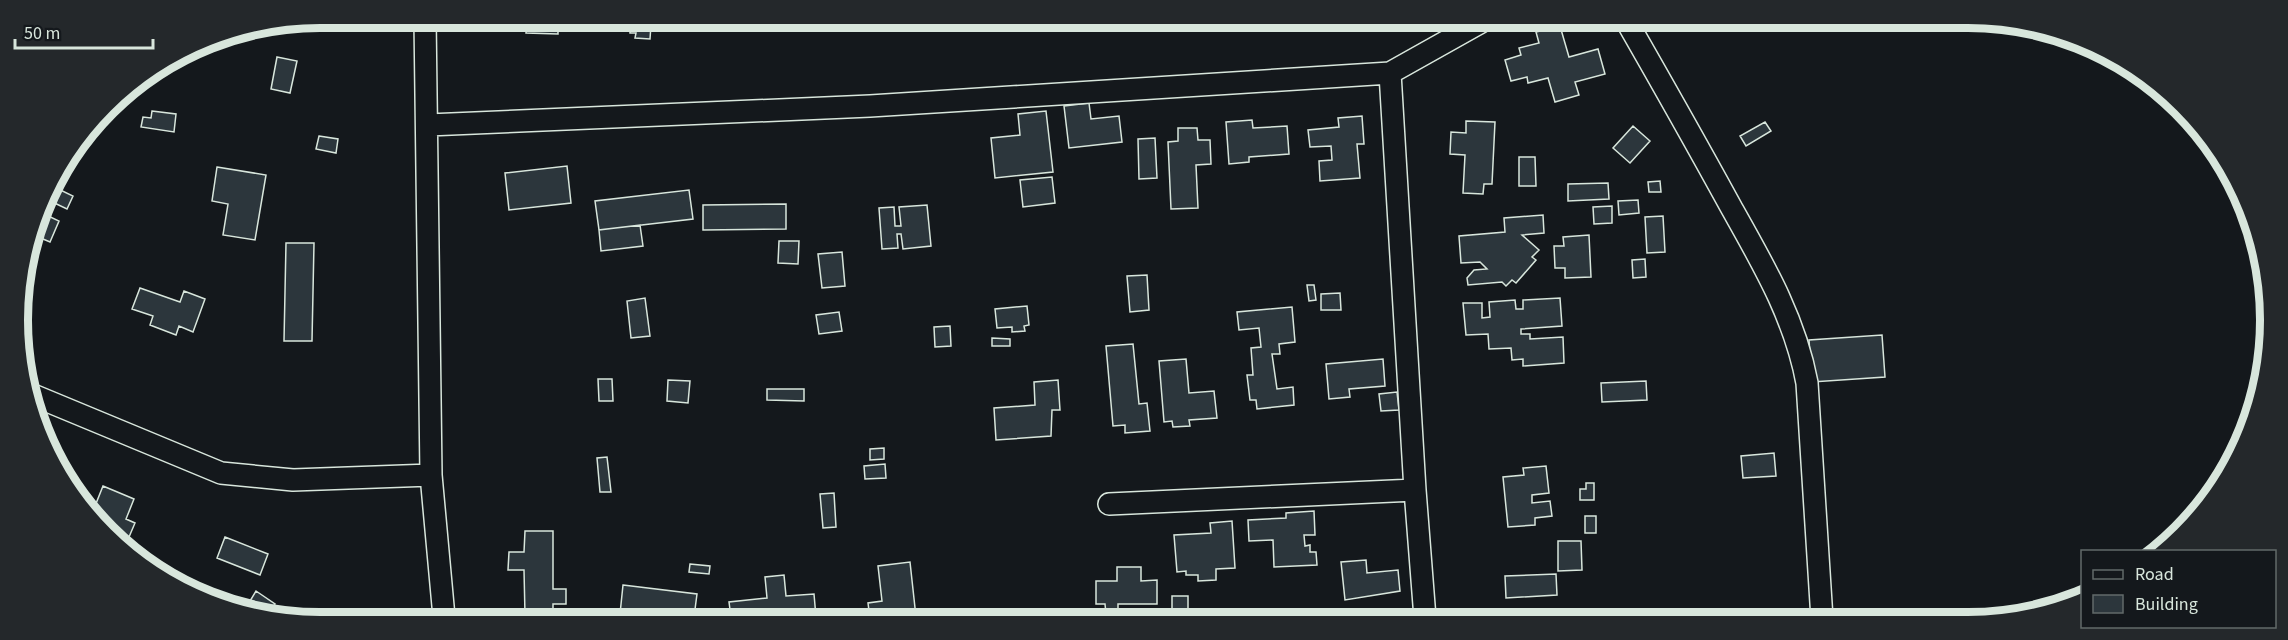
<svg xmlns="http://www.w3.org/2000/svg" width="2288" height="640" font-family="'Source Sans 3',sans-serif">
  <rect width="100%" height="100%" fill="#14181c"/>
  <path fill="#2c363c" stroke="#d8e6dc" stroke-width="1.5" d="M 527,19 L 558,19 L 558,34 L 526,33 Z
    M 594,19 L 682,19 L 682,27 L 651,25 L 650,39 L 635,38 L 636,33 L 630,33 L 630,24 L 613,23 L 613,28 L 594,27 Z
    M 714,19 L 738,19 L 724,31 Z
    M 1560,26 L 1569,57 L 1598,49 L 1605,74 L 1575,82 L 1579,95 L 1555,102 L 1548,78 L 1528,83 L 1527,77 L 1511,81 L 1505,60 L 1521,55 L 1519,48 L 1539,43 L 1536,32 Z
    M 277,57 L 297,61 L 290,93 L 271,89 Z
    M 1089,103 L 1091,119 L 1119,116 L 1122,142 L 1069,148 L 1064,106 Z
    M 152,111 L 176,114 L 174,132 L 141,127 L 143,117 L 151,118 Z
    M 1046,111 L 1053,172 L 995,178 L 991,138 L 1020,135 L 1018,114 Z
    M 1362,116 L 1364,144 L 1357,144 L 1360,178 L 1320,181 L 1319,161 L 1332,160 L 1331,146 L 1310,147 L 1308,130 L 1339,127 L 1338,118 Z
    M 1252,120 L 1253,128 L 1287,126 L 1289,154 L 1249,157 L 1249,162 L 1229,164 L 1226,122 Z
    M 1466,121 L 1495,122 L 1492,184 L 1484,184 L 1483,194 L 1463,193 L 1465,155 L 1450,154 L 1451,132 L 1466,133 Z
    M 1765,122 L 1771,131 L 1746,146 L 1740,136 Z
    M 1633,126 L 1650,141 L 1630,163 L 1613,148 Z
    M 1178,128 L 1197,128 L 1198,140 L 1210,140 L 1211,164 L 1196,165 L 1198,208 L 1171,209 L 1168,142 L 1178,141 Z
    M 319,136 L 338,139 L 336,153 L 316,149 Z
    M 1155,138 L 1157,178 L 1139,179 L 1138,139 Z
    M 1519,157 L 1535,157 L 1536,186 L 1519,186 Z
    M 567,166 L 571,203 L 509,210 L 505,173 Z
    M 217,167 L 266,175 L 255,240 L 223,235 L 228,204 L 212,201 Z
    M 1052,177 L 1055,203 L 1023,207 L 1020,180 Z
    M 1660,181 L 1661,192 L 1649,192 L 1648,182 Z
    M 1608,183 L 1609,199 L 1568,201 L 1568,184 Z
    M 50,185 L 73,196 L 67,209 L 46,199 Z
    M 689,190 L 693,219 L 599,230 L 595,201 Z
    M 1638,200 L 1639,213 L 1619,215 L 1618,201 Z
    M 786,204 L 786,229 L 703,230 L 703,205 Z
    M 927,205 L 931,246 L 903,249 L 901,234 L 897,234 L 898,248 L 882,249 L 879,208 L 894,207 L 895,226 L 901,226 L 899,207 Z
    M 1612,206 L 1612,223 L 1594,224 L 1593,207 Z
    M 42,213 L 59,221 L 50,242 L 36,236 Z
    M 1543,215 L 1544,233 L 1522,235 L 1539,250 L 1532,257 L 1536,260 L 1516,283 L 1512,280 L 1506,286 L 1502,282 L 1468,285 L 1467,278 L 1474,270 L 1487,269 L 1480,262 L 1461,263 L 1459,236 L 1505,232 L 1504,218 Z
    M 1663,216 L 1665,252 L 1647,253 L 1645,217 Z
    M 640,225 L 643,246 L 601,251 L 599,230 Z
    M 1589,235 L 1591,277 L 1565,278 L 1565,268 L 1555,268 L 1554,246 L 1564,246 L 1563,237 Z
    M 779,241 L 799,241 L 798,264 L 778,263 Z
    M 286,243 L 314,243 L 312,341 L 284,341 Z
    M 842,252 L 845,286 L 822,288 L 818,254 Z
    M 1645,259 L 1646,277 L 1633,278 L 1632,260 Z
    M 1147,275 L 1149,310 L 1130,312 L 1127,276 Z
    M 1307,285 L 1314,285 L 1316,300 L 1309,301 Z
    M 140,288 L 180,302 L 184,291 L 205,299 L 193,332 L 179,326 L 176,335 L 150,325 L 153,316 L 132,309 Z
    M 1340,293 L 1341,310 L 1321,310 L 1321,294 Z
    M 645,298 L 650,336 L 631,338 L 627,301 Z
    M 1560,298 L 1562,326 L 1521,329 L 1521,334 L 1530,334 L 1530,339 L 1563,337 L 1564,363 L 1523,366 L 1523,359 L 1512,360 L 1511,348 L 1489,349 L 1488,334 L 1466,335 L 1463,303 L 1482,303 L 1482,318 L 1490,317 L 1489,302 L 1515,300 L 1516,309 L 1523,309 L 1523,300 Z
    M 1027,306 L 1029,325 L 1024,326 L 1025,331 L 1012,332 L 1012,327 L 997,328 L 995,309 Z
    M 1292,307 L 1295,342 L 1279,344 L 1280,354 L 1272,354 L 1277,389 L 1293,387 L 1294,405 L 1257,409 L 1256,400 L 1250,400 L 1247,375 L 1253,375 L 1251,348 L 1261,347 L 1259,328 L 1239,330 L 1237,312 Z
    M 839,312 L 842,331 L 819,334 L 816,315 Z
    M 950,326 L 951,346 L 935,347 L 934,327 Z
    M 1882,335 L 1885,377 L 1812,382 L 1809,340 Z
    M 992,338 L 1010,339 L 1010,346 L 992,346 Z
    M 1133,344 L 1139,404 L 1147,403 L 1150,431 L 1125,433 L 1125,425 L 1113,426 L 1106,346 Z
    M 1186,359 L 1189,393 L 1214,391 L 1217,418 L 1189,420 L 1190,426 L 1173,427 L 1172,421 L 1164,422 L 1159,361 Z
    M 1383,359 L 1385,386 L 1349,389 L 1350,397 L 1329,399 L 1326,364 Z
    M 598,379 L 612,379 L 613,401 L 599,401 Z
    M 668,380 L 690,381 L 688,403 L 667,401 Z
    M 1058,380 L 1060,410 L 1052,410 L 1051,436 L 996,440 L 994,408 L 1035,405 L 1034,382 Z
    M 1646,381 L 1647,400 L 1602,402 L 1601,383 Z
    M 767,389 L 804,389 L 804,401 L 767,400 Z
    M 1397,392 L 1399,410 L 1381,411 L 1379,394 Z
    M 884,448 L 884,459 L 870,460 L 870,449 Z
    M 1774,453 L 1776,476 L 1743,478 L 1741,456 Z
    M 607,457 L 611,492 L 600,492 L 597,458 Z
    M 885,464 L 886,478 L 865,479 L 864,466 Z
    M 1546,466 L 1549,493 L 1532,495 L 1532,503 L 1550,501 L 1552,516 L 1535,518 L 1535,525 L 1508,527 L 1503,477 L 1524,475 L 1523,468 Z
    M 1586,483 L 1594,483 L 1594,500 L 1580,500 L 1580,489 L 1586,489 Z
    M 103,486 L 134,499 L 126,519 L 135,523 L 126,544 L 78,500 L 95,506 Z
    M 834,493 L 836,527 L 823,528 L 820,494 Z
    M 1314,511 L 1315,535 L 1304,535 L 1305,546 L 1310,545 L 1310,552 L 1316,552 L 1317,565 L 1274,567 L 1273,540 L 1249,541 L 1248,520 L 1286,518 L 1286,513 Z
    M 1585,516 L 1596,516 L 1596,533 L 1585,533 Z
    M 1232,521 L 1235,568 L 1216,569 L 1216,580 L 1198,581 L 1198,575 L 1186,575 L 1186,571 L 1177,572 L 1174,535 L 1211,533 L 1210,523 Z
    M 525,531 L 553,531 L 553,589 L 566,589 L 566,604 L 553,604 L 553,610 L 540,610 L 540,615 L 525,615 L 524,570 L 508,570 L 509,552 L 524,552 Z
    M 225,537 L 268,554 L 260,575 L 217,558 Z
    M 1558,541 L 1581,541 L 1582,570 L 1558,571 Z
    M 1366,560 L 1367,573 L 1398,570 L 1400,591 L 1345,600 L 1341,562 Z
    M 910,562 L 916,617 L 859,617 L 859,612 L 869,611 L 868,603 L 882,601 L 878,566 Z
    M 690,564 L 710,566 L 709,574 L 689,572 Z
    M 1117,567 L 1141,567 L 1141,581 L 1157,580 L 1157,604 L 1118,604 L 1118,614 L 1106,614 L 1105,604 L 1096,604 L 1096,581 L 1117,581 Z
    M 1556,574 L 1557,595 L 1506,598 L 1505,576 Z
    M 784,575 L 786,596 L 814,594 L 816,617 L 731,617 L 729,602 L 767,598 L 765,577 Z
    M 623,585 L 697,594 L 694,617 L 633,617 L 620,614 Z
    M 256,591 L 275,604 L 267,616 L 247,606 Z
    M 1172,596 L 1188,596 L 1188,618 L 1172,618 Z"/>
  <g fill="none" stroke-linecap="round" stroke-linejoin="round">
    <defs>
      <path id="minor" d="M 425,18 L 431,475 L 444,617
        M 1627,22 C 1662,83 1697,145 1731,207 C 1763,264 1795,318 1807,383 L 1822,619
        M 1390,73 L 1415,490 L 1425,618
        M 428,125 L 870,106 L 1390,73 L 1481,22
        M 28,393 L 221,473 L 293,480 L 431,475
        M 1109,504 L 1415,490"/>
    </defs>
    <use href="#minor" stroke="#d8e6dc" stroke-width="24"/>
    <use href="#minor" stroke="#14181c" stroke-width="21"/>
  </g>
  <path d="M0 0H2288V640H0ZM320 28H1968A292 292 0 0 1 2260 320V320A292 292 0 0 1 1968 612H320A292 292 0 0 1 28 320V320A292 292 0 0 1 320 28Z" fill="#24282b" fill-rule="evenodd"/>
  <path fill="none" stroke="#d8e6dc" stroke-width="8" d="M320 28H1968A292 292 0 0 1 2260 320V320A292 292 0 0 1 1968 612H320A292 292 0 0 1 28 320V320A292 292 0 0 1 320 28Z"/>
  <rect x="2081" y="550" width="195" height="78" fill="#14181c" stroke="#626a69" stroke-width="1.5"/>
  <rect x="2093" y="570" width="30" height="9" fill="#14181c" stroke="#626a69" stroke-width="1.5"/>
  <text x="2135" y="580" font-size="18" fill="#d8e6dc">Road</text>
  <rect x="2093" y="595" width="30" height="18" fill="#2c363c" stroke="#626a69" stroke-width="1.5"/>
  <text x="2135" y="610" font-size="18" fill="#d8e6dc">Building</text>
  <path d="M15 39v9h138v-9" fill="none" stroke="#d8e6dc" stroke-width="3"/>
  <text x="24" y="39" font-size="18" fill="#d8e6dc" stroke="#14181c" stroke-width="4.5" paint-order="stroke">50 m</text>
</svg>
